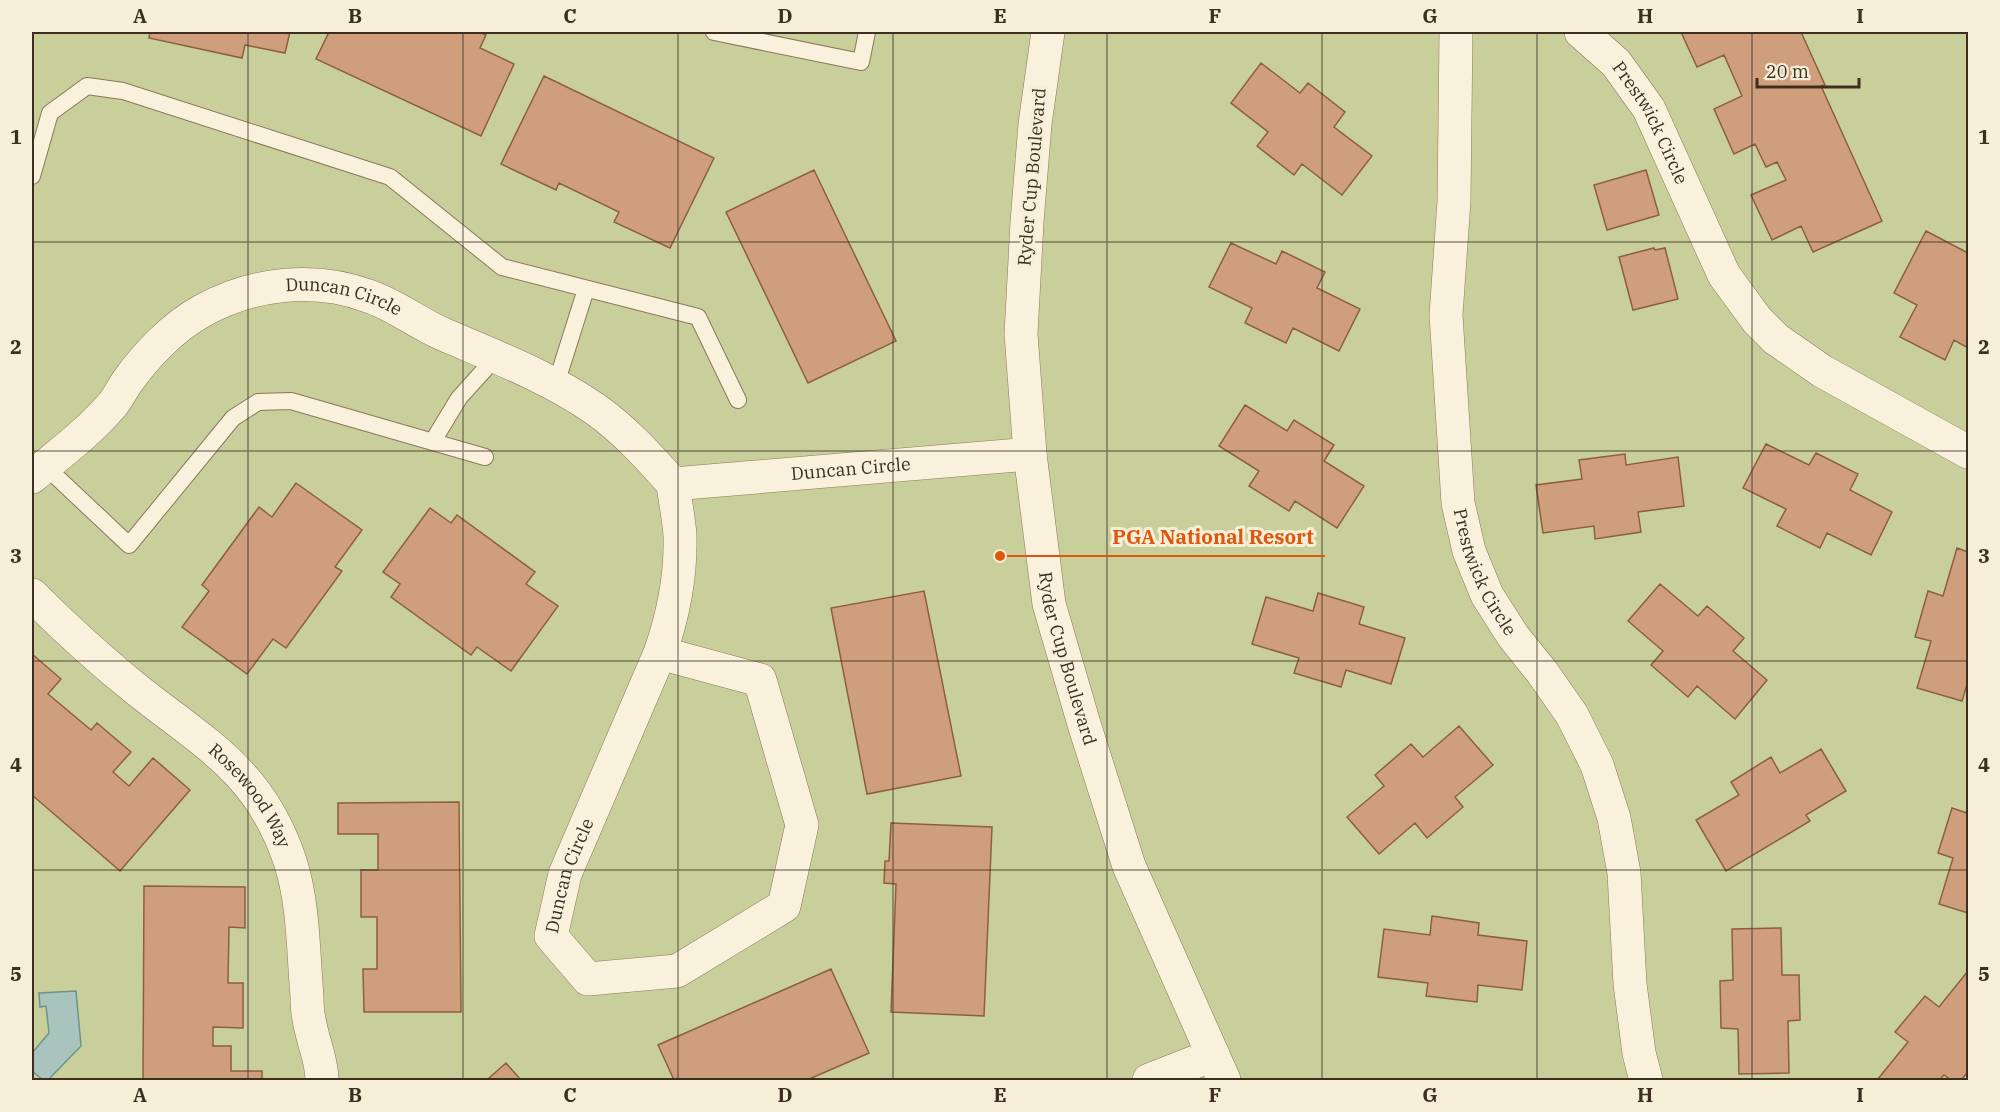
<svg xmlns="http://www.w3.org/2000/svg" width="2000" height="1112" font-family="'IBM Plex Serif',serif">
  <rect width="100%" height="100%" fill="#f0e4c8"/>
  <path fill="#c9cf9b" d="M 32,32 L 1968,32 L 1968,1080 L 32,1080 Z"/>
  <path fill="#a9c4bc" stroke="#6f938a" stroke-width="1.5" d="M 76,991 L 81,1046 L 48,1080 L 43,1080 L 32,1071 L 32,1053 L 49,1033 L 46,1006 L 40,1007 L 39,993 Z"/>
  <path fill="#cf9f7d" stroke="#8d5f41" stroke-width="1.5" d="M 150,32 L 290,32 L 285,53 L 245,45 L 242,58 L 149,38 Z
    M 329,32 L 480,32 L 486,35 L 480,48 L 514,64 L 481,136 L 316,59 Z
    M 1681,32 L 1801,32 L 1825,85 L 1821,86 L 1882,221 L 1813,252 L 1801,226 L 1772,240 L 1751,195 L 1786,180 L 1777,162 L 1766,167 L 1755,144 L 1734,154 L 1714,109 L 1742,96 L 1724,55 L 1697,67 Z
    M 1261,63 L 1300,93 L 1308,83 L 1345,112 L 1334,127 L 1372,156 L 1342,195 L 1302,164 L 1294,175 L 1257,146 L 1268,132 L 1231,103 Z
    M 544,76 L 714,158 L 670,248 L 614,222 L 619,212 L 559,183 L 556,190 L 501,164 Z
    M 814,170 L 896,341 L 808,383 L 726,212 Z
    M 1646,170 L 1659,215 L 1607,230 L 1594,185 Z
    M 1926,231 L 1968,253 L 1968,348 L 1954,340 L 1945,360 L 1900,337 L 1917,305 L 1894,293 Z
    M 1231,243 L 1276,264 L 1282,251 L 1325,272 L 1317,288 L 1360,309 L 1339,351 L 1293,328 L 1286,343 L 1245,323 L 1252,308 L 1209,287 Z
    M 1654,248 L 1655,250 L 1665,248 L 1678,299 L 1633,310 L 1619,257 Z
    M 1245,405 L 1287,431 L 1294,420 L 1334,445 L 1324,461 L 1364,486 L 1337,528 L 1295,501 L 1289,511 L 1249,486 L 1259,471 L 1219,446 Z
    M 1766,444 L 1809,465 L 1816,453 L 1858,474 L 1850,490 L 1892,512 L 1871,555 L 1827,533 L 1820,548 L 1777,526 L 1786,509 L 1743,488 Z
    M 1625,454 L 1626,465 L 1678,457 L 1684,506 L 1638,512 L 1641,532 L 1595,539 L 1594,526 L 1543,533 L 1536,485 L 1582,479 L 1579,460 Z
    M 296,483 L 362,530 L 335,567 L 342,571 L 286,648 L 273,639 L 247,674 L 182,627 L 209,591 L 202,585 L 259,507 L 272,517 Z
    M 430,508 L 451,523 L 457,515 L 535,572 L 526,584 L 558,606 L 511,671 L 477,647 L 471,655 L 391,597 L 400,584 L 383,572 Z
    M 1957,548 L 1968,552 L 1968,681 L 1962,701 L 1917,688 L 1931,641 L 1915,637 L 1928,591 L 1943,596 Z
    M 1660,584 L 1698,616 L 1707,606 L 1744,638 L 1733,651 L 1767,680 L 1735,719 L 1697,686 L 1688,697 L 1651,665 L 1663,651 L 1628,621 Z
    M 924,591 L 961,776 L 867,794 L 831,608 Z
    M 1318,593 L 1364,607 L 1359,624 L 1405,638 L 1391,684 L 1346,670 L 1341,687 L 1294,673 L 1299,658 L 1252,644 L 1266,597 L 1313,611 Z
    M 32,654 L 61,679 L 48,694 L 91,730 L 97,723 L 131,752 L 113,772 L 129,786 L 153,758 L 190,790 L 120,871 L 32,795 Z
    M 1459,726 L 1493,765 L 1455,797 L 1463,807 L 1427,838 L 1415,823 L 1379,854 L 1347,817 L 1384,786 L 1375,775 L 1411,744 L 1423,757 Z
    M 1821,749 L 1846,791 L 1806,815 L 1810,821 L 1726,871 L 1696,820 L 1739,795 L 1731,782 L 1771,757 L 1780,773 Z
    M 459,802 L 461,1012 L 364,1012 L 363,969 L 377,969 L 377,917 L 361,917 L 361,870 L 378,870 L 378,834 L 338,834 L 338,803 Z
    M 1952,808 L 1967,813 L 1968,808 L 1968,913 L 1939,904 L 1953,858 L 1938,853 Z
    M 891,823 L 992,827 L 984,1016 L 891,1012 L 896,884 L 884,883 L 885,861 L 889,861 Z
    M 144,886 L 245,887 L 245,928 L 229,927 L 228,983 L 243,983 L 243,1028 L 213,1027 L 213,1046 L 231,1046 L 231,1071 L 262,1071 L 262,1080 L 143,1080 Z
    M 1432,916 L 1479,923 L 1478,935 L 1527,941 L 1522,990 L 1478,985 L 1477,1002 L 1426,996 L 1428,983 L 1378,977 L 1384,929 L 1430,935 Z
    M 1781,928 L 1782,975 L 1799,975 L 1800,1020 L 1788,1021 L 1789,1073 L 1739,1074 L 1738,1029 L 1721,1028 L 1720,981 L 1733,980 L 1732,929 Z
    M 831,969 L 869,1053 L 807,1080 L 674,1080 L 658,1045 Z
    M 1968,971 L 1968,1072 L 1961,1080 L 1951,1080 L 1944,1075 L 1939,1080 L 1877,1080 L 1908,1042 L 1895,1032 L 1925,996 L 1939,1007 Z
    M 506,1063 L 521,1080 L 491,1080 L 489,1078 Z"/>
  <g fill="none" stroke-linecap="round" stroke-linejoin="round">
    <defs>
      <path id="service" d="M 714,32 L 861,62 L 867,32
        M 32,176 L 50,113 L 87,86 L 123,91 L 390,177 L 502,267 L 698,317 L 738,400
        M 556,384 L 586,289
        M 433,441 L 459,398 L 496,357
        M 45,466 L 129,545 L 233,418 L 258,402 L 291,401 L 485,457"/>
      <g id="minor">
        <path id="s1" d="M 1048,32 L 1035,124 L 1027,222 L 1021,334 L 1030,454 L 1049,604 L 1084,724 L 1129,866 L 1224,1080"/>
        <path id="s2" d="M 1456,32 L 1454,201 L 1446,315 L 1458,503 L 1469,551 L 1487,595 L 1513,636 L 1542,672 L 1572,715 L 1597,765 L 1614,818 L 1624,873 L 1630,984 L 1639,1053 L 1646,1080"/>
        <path id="s3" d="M 1581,32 L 1616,63 L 1649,109 L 1724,275 L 1757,320 L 1776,339 L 1822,371 L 1968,452"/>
        <path id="s4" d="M 32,477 C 59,454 88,433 112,405 C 118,398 122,389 127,382 C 146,355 173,327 202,311 C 252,283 314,276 368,296 C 396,305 418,324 445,335 C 496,357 549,377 595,409 C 625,430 649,457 673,484 L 1030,454"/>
        <path id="s5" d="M 32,595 C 65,628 100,660 136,689 C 205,744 260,771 290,861 C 304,904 303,952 307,996 C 307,1004 307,1011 309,1019 C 312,1040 322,1059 322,1080"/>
        <path id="s6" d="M 660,653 L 760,680 L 802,825 L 784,906 L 677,971 L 588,979 L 551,936 L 565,874 L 660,653 C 673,616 681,576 680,536 C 679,519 675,501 673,484"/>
        <path d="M 1149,1080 L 1213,1055"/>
      </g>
    </defs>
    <use href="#service" stroke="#8d765c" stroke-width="18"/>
    <use href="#minor" stroke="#8d765c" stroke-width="34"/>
    <use href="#service" stroke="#faf1dc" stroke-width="16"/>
    <use href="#minor" stroke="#faf1dc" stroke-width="33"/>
  </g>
  <path fill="none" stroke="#3d2e20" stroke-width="1.5" stroke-opacity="0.55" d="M 248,32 L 248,1080M 463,32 L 463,1080M 678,32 L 678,1080M 893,32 L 893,1080M 1107,32 L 1107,1080M 1322,32 L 1322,1080M 1537,32 L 1537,1080M 1752,32 L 1752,1080M 32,242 L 1968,242M 32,451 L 1968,451M 32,661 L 1968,661M 32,870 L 1968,870"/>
  <g text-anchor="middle" stroke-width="6" stroke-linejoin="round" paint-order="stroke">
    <g font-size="18" fill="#3d2e20" stroke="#f7eed8">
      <text dy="6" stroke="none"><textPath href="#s3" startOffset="116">Prestwick Circle</textPath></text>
      <text transform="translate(1032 177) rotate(-85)" y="6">Ryder Cup Boulevard</text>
      <text dy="6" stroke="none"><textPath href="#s4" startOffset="387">Duncan Circle</textPath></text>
      <text dy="6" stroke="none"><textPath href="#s4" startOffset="952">Duncan Circle</textPath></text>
      <text dy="6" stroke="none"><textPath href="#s2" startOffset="546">Prestwick Circle</textPath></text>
      <text dy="6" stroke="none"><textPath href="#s1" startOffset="632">Ryder Cup Boulevard</textPath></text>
      <text dy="6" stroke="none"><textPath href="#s5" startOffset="298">Rosewood Way</textPath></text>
      <text dy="6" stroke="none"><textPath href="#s6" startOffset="672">Duncan Circle</textPath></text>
    </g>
  </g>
  <path fill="none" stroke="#df570d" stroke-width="2" d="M1000 556L1100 556H1325"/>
  <circle fill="#df570d" stroke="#f7eed8" stroke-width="2" cx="1000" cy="556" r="6"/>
  <g font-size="20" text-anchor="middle" font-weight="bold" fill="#df570d" stroke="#f7eed8" stroke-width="6" stroke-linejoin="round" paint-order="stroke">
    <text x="1213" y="544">PGA National Resort</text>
  </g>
  <rect width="2000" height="1112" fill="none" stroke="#f7eed8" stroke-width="66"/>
  <path d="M1757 78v9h102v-9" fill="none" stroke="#3d2e20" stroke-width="3"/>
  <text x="1766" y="78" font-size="18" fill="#3d2e20" stroke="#f7eed8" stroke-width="4.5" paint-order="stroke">20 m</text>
  <rect x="33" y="33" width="1934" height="1046" fill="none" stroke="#3d2e20" stroke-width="2"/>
  <g font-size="20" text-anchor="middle" font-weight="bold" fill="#3d2e20">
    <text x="140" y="23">A</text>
    <text x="355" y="23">B</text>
    <text x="570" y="23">C</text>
    <text x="785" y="23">D</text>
    <text x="1000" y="23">E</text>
    <text x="1215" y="23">F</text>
    <text x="1430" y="23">G</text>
    <text x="1645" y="23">H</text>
    <text x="1860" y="23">I</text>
    <text x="16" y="144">1</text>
    <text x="1984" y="144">1</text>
    <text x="16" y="354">2</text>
    <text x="1984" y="354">2</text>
    <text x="16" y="563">3</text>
    <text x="1984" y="563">3</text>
    <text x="16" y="772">4</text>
    <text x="1984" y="772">4</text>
    <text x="16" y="981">5</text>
    <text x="1984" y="981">5</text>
    <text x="140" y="1102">A</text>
    <text x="355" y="1102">B</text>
    <text x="570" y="1102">C</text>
    <text x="785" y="1102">D</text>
    <text x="1000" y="1102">E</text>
    <text x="1215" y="1102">F</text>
    <text x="1430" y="1102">G</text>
    <text x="1645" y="1102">H</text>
    <text x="1860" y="1102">I</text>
  </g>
</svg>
